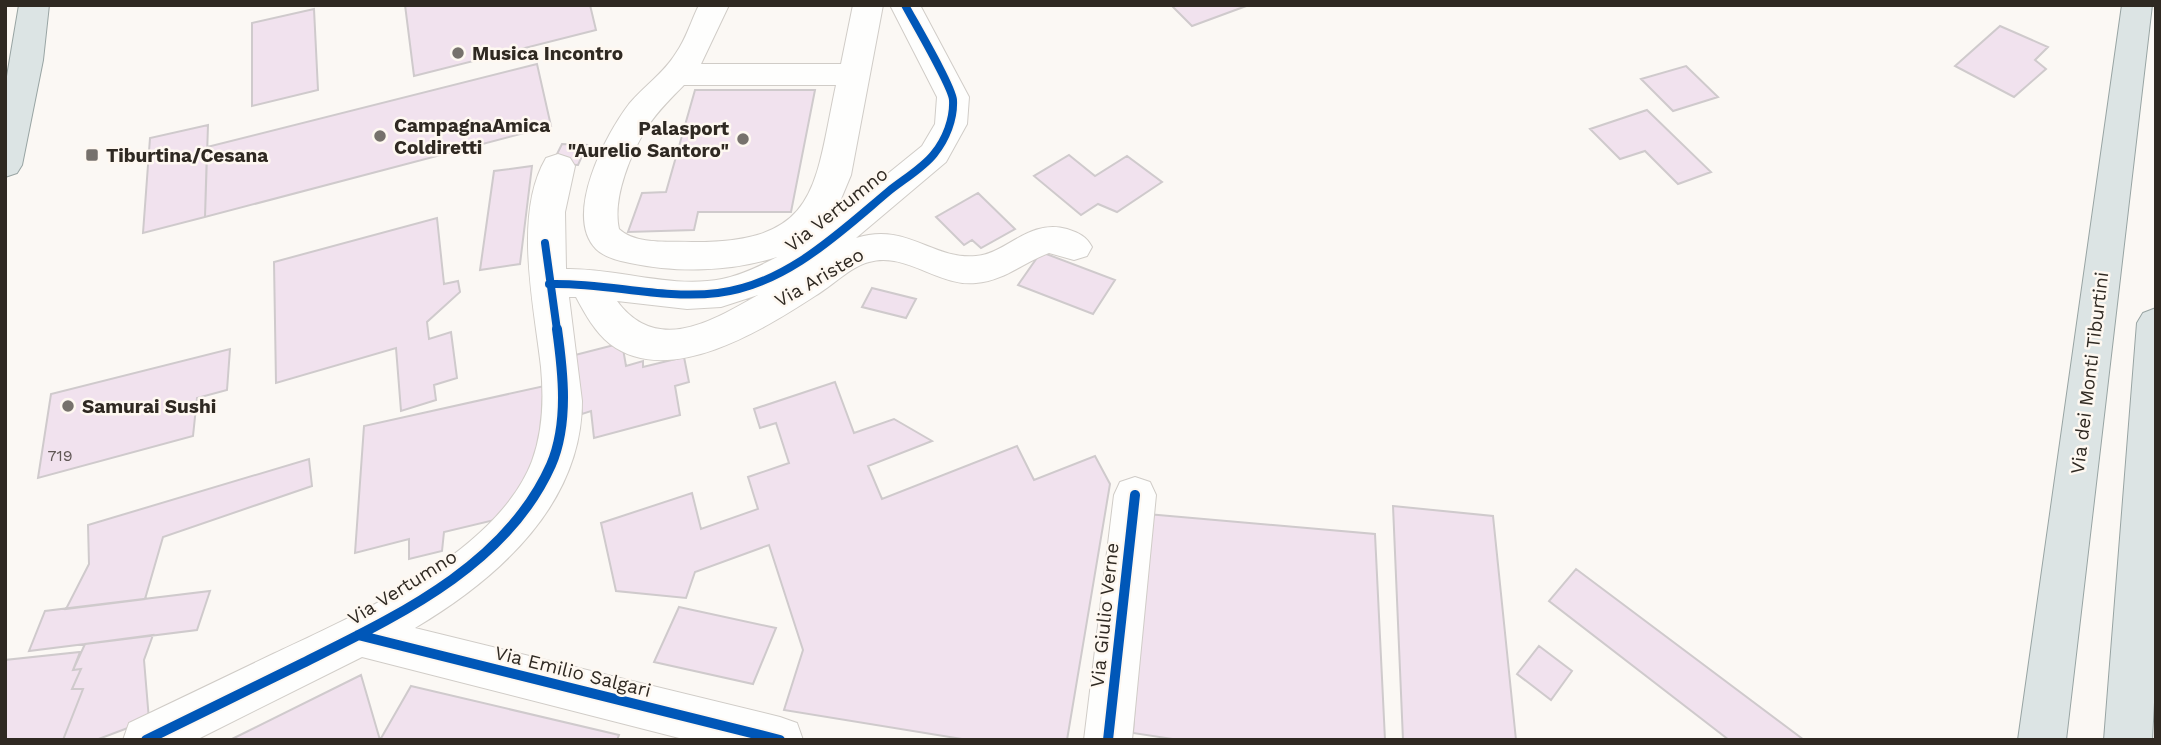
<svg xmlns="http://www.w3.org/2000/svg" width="2161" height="745" font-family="'Work Sans',sans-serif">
  <rect width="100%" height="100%" fill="#fbf8f4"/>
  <path fill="#f1e2ee" stroke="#cfcacc" stroke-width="2" d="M 405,5 L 590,5 L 596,30 L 414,76 Z
    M 1171,5 L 1249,5 L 1192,26 Z
    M 314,9 L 318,90 L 252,106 L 252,23 Z
    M 2000,26 L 2048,47 L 2035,60 L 2046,69 L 2014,97 L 1955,66 Z
    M 537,64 L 551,126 L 205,217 L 207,147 Z
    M 1686,66 L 1718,97 L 1673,111 L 1641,79 Z
    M 695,90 L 815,90 L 791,212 L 698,212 L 694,230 L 628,232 L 642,193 L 666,192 Z
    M 1647,110 L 1711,172 L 1678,184 L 1645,151 L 1620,159 L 1590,129 Z
    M 208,125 L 205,217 L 143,233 L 150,138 Z
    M 562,144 L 587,145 L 578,165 L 552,164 Z
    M 1069,155 L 1095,176 L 1127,156 L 1162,182 L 1117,212 L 1098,204 L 1081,215 L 1034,176 Z
    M 532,166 L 520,264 L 480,270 L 494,171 Z
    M 978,193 L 1015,229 L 981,248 L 972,240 L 964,245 L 936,217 Z
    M 437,218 L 444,284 L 458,281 L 460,292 L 427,322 L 429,339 L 451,332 L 457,378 L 434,385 L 436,400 L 401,411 L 396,348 L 276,383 L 274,262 Z
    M 1041,252 L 1115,280 L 1093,314 L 1018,285 Z
    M 872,288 L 916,299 L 906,318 L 862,307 Z
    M 622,343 L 626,366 L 643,361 L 643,367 L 684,357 L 689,382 L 675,386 L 680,415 L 594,438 L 591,411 L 582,414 L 575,355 Z
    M 230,349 L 227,390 L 197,398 L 193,436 L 38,478 L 51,394 Z
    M 835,382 L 854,433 L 894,419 L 932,441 L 868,466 L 882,499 L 1017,446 L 1034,480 L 1095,456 L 1110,484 L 1067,740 L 968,740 L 784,710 L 803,650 L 769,545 L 695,572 L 686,598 L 616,591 L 601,523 L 692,493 L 701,529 L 758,509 L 748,477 L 789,463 L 776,423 L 760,428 L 754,409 Z
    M 549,385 L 540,461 L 511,516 L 444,532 L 442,551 L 409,559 L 409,539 L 355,553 L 364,426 Z
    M 309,459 L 312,486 L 163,537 L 145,599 L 66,609 L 89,564 L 88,525 Z
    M 1393,506 L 1493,516 L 1516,740 L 1403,740 Z
    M 1147,514 L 1375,534 L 1385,740 L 1179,740 L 1133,733 Z
    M 1576,569 L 1804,740 L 1729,740 L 1549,601 Z
    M 210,591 L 197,630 L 29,651 L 45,611 Z
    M 679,607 L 776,628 L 753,684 L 654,662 Z
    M 153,635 L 144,660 L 149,720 L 96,740 L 63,740 L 83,689 L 72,689 L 81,669 L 73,670 L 85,644 Z
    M 1539,646 L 1572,671 L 1551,700 L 1517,674 Z
    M 80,652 L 73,670 L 81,669 L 72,689 L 83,689 L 63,740 L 5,740 L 5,660 Z
    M 361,675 L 380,740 L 230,740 Z
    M 411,686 L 619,735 L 617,740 L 380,740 Z"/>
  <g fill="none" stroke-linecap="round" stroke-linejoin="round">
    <defs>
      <path id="minor" d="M 699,5 L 729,5 L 701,64 L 841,64 L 853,5 L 883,5 L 851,175 L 841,199 L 827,223 L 922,146 L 935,124 L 937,97 L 890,5 L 920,5 L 969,97 L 967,124 L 946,162 L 856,238 C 907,222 932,260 976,256 C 1006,254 1029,218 1067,229 C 1079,233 1086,236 1092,247 L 1087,256 L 1074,260 L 1049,253 C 1024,262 1004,281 976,283 C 939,287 905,251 869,262 C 850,267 832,286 815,296 C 764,329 669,389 610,344 C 595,332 585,314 576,297 L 569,297 L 582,401 C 582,505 497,579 415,628 L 780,717 L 797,723 L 803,740 L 687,740 L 362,657 L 196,740 L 123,740 L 129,723 C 177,700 225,677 273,654 C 356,615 497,553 532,461 C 543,431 544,399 541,367 C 534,305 513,214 546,158 L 558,154 L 570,158 L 575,166 L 565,212 L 566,269 C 617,268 671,289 722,279 C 741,275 760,266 777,257 C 731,272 677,273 630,263 C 619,261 604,257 596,249 C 563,215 606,134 629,104 C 644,86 664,73 676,53 C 686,39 691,21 699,5 ZM 684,85 L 836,85 C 814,188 819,243 692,242 C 670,241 636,245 619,229 C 612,198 631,152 648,126 C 658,111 671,98 684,85 ZM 758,295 C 712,321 657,355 617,301 L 687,309 L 721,307 Z
        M 1135,477 L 1150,482 L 1156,495 L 1132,740 L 1084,740 L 1114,495 L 1120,482 Z"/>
      <path id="major" d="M 19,5 L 49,5 L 43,60 L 22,165 L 17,173 L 5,177 L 5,88 Z
        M 2122,5 L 2152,5 L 2066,740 L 2018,740 Z
        M 2156,308 L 2156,665 L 2152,740 L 2104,740 L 2137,323 L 2143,313 Z"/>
    </defs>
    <use href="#minor" stroke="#d0ccc7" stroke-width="2"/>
    <use href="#major" stroke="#98a4a3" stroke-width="2"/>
    <use href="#minor" fill="#fefefd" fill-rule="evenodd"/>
    <use href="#major" fill="#dce4e4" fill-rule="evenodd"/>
    <defs>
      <path id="cycleway-far1" d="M 545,243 L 557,330
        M 549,284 C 605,282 662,300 718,293 C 786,285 840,232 889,191 C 904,179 923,168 934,154 C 946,139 954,119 953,100 C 952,86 914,22 905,5"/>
      <path id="cycleway" d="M 358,635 L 780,740
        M 146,740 C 198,714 251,689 303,663 C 397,616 506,566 551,465 C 569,423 563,372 557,329
        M 1108,740 L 1135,495"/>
    </defs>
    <use href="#cycleway-far1" stroke="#fef8f1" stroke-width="11"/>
    <use href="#cycleway" stroke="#fef8f1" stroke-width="14"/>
    <use href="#cycleway-far1" stroke="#0057b8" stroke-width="8"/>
    <use href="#cycleway" stroke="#0057b8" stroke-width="10"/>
  </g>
  <g fill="#76716c" stroke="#fef8f1" stroke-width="2.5">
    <circle cx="458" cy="53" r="7"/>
    <circle cx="380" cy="136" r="7"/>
    <circle cx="743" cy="139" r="7"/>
    <rect x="85" y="148" width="14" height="14" rx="3.5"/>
    <circle cx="68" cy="406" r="7"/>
  </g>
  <g text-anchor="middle" stroke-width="5" stroke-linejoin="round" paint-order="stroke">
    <g font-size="16" fill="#605755">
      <text x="60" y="461">719</text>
    </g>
    <g font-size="19" font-weight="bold" fill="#2f2922" stroke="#fef8f1" text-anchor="start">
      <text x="472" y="60">Musica Incontro</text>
      <text x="394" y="132">CampagnaAmica<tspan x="394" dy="22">Coldiretti</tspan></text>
      <text x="729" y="135" text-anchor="end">Palasport<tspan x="729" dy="22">"Aurelio Santoro"</tspan></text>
      <text x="106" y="162">Tiburtina/Cesana</text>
      <text x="82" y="413">Samurai Sushi</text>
    </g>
    <g font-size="19" fill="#2f2922" stroke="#fef8f1">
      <text transform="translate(836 209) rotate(-38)" y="7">Via Vertumno</text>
      <text transform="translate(819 277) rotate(-30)" y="7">Via Aristeo</text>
      <text transform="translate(2089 373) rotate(-83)" y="7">Via dei Monti Tiburtini</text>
      <text transform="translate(402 587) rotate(-32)" y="7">Via Vertumno</text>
      <text transform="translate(1104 615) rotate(-84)" y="7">Via Giulio Verne</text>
      <text transform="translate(573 671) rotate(14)" y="7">Via Emilio Salgari</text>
    </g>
  </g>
  <rect width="2161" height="745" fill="none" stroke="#2f2922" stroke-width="14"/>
</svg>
